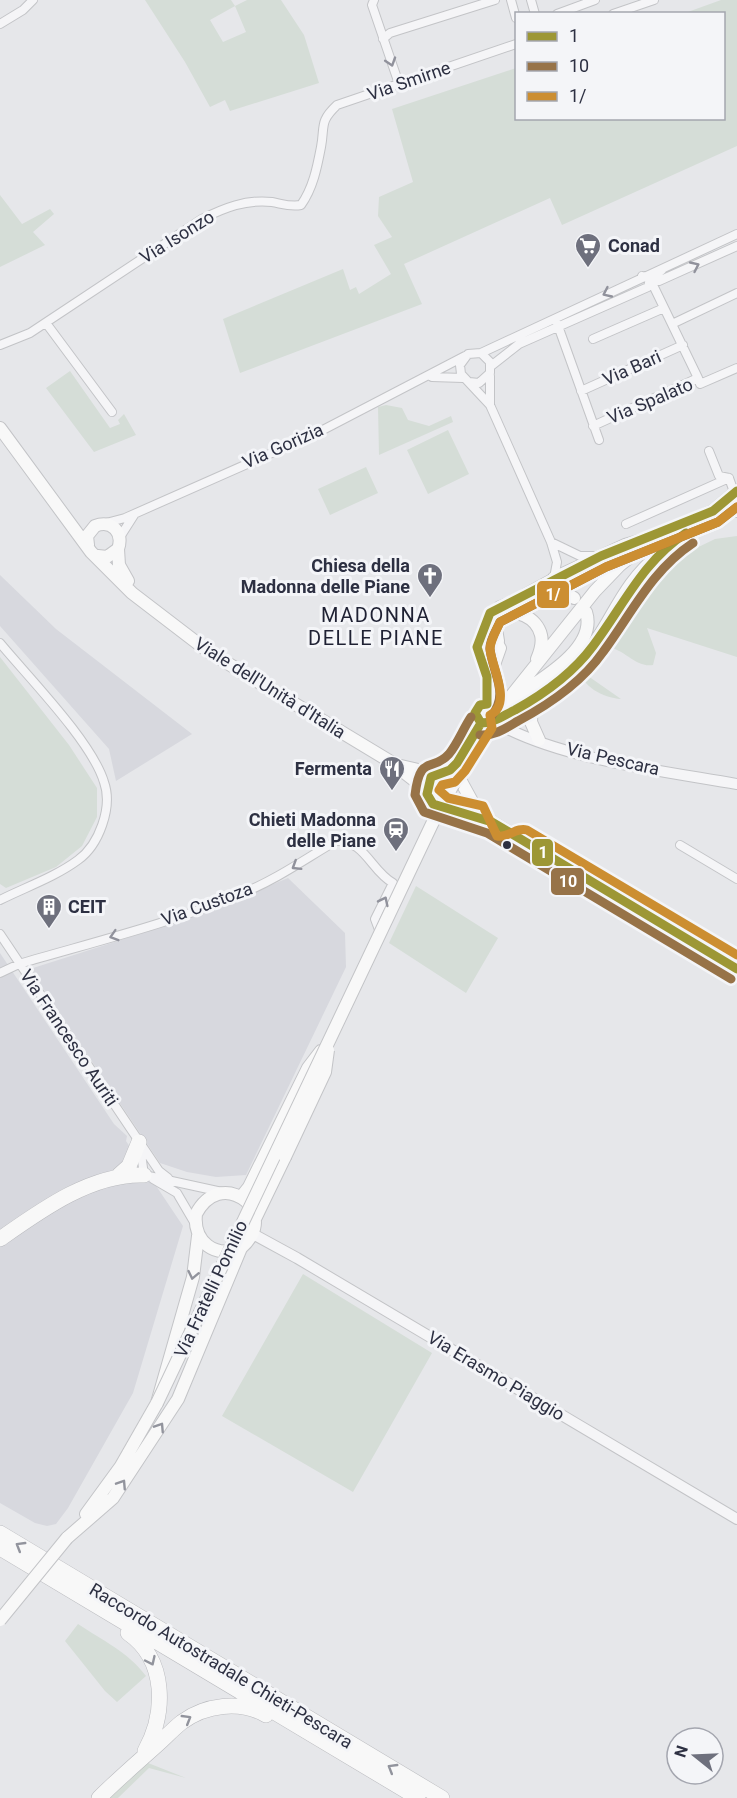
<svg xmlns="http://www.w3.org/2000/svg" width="737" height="1798" font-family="Roboto,sans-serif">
  <rect width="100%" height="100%" fill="#e6e7ea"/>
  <path fill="#d7d8de" d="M 0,575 L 56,629 L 192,734 L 116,781 L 109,749 L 0,626 Z
    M 288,878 L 345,933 L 346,967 L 246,1175 L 216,1177 L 187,1172 L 160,1163 L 30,969 L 196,916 Z
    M 0,953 L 114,1124 L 127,1136 L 126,1141 L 183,1226 L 133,1393 L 68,1508 L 56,1524 L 47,1526 L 35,1523 L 0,1503 Z"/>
  <path fill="#d5ddd7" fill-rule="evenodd" d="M 145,0 L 231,0 L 235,6 L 247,0 L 281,0 L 304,35 L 319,83 L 230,111 L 225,100 L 210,107 L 185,62 ZM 235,6 L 246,32 L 223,42 L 210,20 Z
    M 721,0 L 737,0 L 737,146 L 562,225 L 550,198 L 404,264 L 422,304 L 240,373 L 223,319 L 343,269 L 350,290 L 356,287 L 359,294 L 391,274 L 374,245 L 392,237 L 378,216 L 379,197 L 413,182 L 392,109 L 516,68 L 516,118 L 724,118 L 724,14 L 685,13 Z
    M 0,195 L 22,224 L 50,209 L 54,214 L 33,232 L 45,245 L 0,267 Z
    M 70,371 L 110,428 L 120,424 L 118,420 L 124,414 L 136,435 L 94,452 L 46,388 Z
    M 386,405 L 402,408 L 408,420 L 429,426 L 451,416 L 453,422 L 379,455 L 378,407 Z
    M 448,430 L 469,474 L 428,494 L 407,450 Z
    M 366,467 L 378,493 L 330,515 L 318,489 Z
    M 737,536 L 737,657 L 647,628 L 656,653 L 653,665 C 636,668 624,649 608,647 L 588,676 L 621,699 C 603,698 581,686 579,668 L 628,592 L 662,559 L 645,584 L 649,589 L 686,553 L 715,539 Z
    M 0,657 L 69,745 L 97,788 L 97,817 L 82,846 L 56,867 L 6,888 L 0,884 Z
    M 416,886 L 498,938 L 466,993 L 389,943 Z
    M 303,1274 L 432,1353 L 353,1492 L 222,1416 Z
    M 78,1624 C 103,1641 127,1651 146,1676 L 117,1702 L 105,1691 L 65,1641 Z
    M 143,1761 L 186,1778 L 149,1768 L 118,1798 L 107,1798 Z"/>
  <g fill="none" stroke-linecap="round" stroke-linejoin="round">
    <defs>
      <path id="minor" d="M 374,0 L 372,5 L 399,84
        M 511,0 L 516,18
        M 531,0 L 535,14
        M 557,14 L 595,0
        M 613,14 L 654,0
        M 0,24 L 23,10 L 33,0
        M 383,39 L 390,33 L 495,0
        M 662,270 L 655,276 L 659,281 L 737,246
        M 653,285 L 698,378
        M 46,323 L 112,412
        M 557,323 L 599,440
        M 672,324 L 737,293
        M 593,339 L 664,308
        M 0,345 L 30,333 L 202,219 C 224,208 246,199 272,202 C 283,204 290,207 301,205 C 313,188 317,168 321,147 C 325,126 319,122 337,105 L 516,44
        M 481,353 L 737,234
        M 491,366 L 519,344 L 648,287 L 650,279 L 642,276
        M 490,376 L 490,405
        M 432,377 L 463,378
        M 469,382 L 479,383 L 490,373 L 490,362 L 481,353 L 468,354 L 460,365 L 461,374 L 490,405 L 551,542 L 557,562 L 554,578
        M 581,391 L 683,345
        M 593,426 L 698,378 L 700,384 L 737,368
        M 709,451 L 719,476 L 729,478
        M 106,523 L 125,518 L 317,433 L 465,356
        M 626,524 L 729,478 L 734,492
        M 120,537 L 134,515
        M 551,542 L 580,556 L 597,556
        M 0,643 C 29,678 92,742 104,782 C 113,807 99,845 78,860 C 55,877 26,887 0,900
        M 680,845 L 737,879
        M 0,934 L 159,1171 L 168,1178
        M 0,973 L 19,964 C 94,942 172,923 243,893 C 277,879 305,859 336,841 C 365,840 371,871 393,883 L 375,919 L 381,935
        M 140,1146 L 144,1175
        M 144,1175 L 222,1192
        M 153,1179 L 177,1193 L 194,1222"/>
      <path id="tertiary" d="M 493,721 C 557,759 663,771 737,784
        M 253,1234 L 297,1258 L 737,1519"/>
      <path id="secondary" d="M 525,594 L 554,578
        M 482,639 L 495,638 L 501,648 L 489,682
        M 487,704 L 487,677 L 477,647 L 488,617 L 506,604
        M 481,723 L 476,719 L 476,710 L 480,705 L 487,704
        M 449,771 L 456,764 L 481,723"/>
      <path id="primary" d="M 0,428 L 91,552 L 132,593 L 209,652 L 391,762 L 419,784 L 427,794
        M 710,514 L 733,510 L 737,511
        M 88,545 L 87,536 L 95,526 C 112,519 124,533 118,549 L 107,557 L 98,556
        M 118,549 L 119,565 L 128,581
        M 554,578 L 625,545 L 649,538
        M 500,607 C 523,599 552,582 574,598
        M 498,641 L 496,629 L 500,618 C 515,606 537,618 541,635 C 543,643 540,652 537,659
        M 515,697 C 540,680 598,648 586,612
        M 532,701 L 531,722 L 539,740
        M 504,705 L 595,591 L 620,565 L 656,536 L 713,511 L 737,491
        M 494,719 C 529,705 562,682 587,653 C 604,632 615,606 631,584 C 650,558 676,539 704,523
        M 401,766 L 435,774
        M 492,822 L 433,804 L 427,794 L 431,777 L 444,770 L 457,774 L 474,805 L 492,822 L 737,969
        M 241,1197 L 249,1187 L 308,1068 L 321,1051
        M 255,1219 L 285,1157
        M 86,1514 L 121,1466 L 157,1403 L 193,1277 L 198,1236
        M 67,1538 L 113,1498 L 178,1399 L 241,1248 C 257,1234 260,1217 246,1201 C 227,1186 207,1193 196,1214 C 193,1242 215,1259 241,1248"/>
      <path id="motorway" d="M 119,1175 L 129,1166 L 139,1142
        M 0,1239 C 41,1210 92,1173 144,1175
        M 0,1533 L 442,1798
        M 0,1548 L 418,1798
        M 128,1633 C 167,1660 166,1713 145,1751
        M 99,1798 C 118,1779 138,1762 158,1744 C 166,1737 173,1729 182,1722 C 205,1705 240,1700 266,1715"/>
    </defs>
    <use href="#minor" stroke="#c3c4c7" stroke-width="10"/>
    <use href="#tertiary" stroke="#c3c4c7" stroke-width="12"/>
    <use href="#secondary" stroke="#c3c4c7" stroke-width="12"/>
    <use href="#primary" stroke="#c3c4c7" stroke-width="14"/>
    <use href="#motorway" stroke="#b9babe" stroke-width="16"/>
    <use href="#minor" stroke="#f5f5f7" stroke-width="8"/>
    <use href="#tertiary" stroke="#f5f5f7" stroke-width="10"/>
    <use href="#secondary" stroke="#f8f8f8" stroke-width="10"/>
    <use href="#primary" stroke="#f8f8f8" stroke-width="12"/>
    <use href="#motorway" stroke="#f8f8f8" stroke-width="15"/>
    <defs>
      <path id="primary-bridge" d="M 285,1157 L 325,1072 L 328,1050
        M 157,1403 L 432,824 L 461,770 L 504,705
        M 0,1620 L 67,1538"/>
    </defs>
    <use href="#primary-bridge" stroke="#c3c4c7" stroke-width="14" stroke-linecap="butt"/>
    <use href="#primary-bridge" stroke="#f8f8f8" stroke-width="12"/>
    <defs>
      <path id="bus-1" d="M 481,723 L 457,763 L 450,770 L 431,777 L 427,794 L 433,804 L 492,822 L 737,969
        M 481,723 L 475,713 L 480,705 L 487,704 L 487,677 L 477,647 L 490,613 L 601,556 L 713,511 L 737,491
        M 481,723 C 494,723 504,715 515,710 C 544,694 573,673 593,646 C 624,605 642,562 686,533"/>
      <path id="bus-2" d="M 471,717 C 463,729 458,743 449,754 C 432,773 420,753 415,795 L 424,812 L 487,833 L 731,979
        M 491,717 C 510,693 493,675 490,649 C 489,641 497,629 500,622 L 606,567 L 718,522 L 737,507
        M 480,735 C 495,736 506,728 518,721 C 550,704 582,682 603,652 C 632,613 651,571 693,543"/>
      <path id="bus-3" d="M 737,507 L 718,522 L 606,567 L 500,622 C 497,629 490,641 490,649 C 491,665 513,704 490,715 L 492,728 L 465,771 L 455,782 L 442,785 L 439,790 L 448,798 L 483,806 L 497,836 C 509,838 516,827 527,830 L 737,955"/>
    </defs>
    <use href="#bus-1" stroke="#f4f5f8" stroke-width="14"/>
    <use href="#bus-2" stroke="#f4f5f8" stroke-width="14"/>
    <use href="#bus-3" stroke="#f4f5f8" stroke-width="14"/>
    <use href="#bus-1" stroke="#9d9735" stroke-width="9"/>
    <use href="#bus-2" stroke="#977348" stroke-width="9"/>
    <use href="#bus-3" stroke="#cc8e31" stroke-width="9"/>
  </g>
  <defs><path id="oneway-chevron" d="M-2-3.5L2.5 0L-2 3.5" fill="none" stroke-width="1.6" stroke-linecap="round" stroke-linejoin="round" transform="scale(1.5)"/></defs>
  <g stroke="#91929c">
    <use href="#oneway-chevron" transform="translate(391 62) rotate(72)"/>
    <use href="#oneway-chevron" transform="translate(695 266) rotate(-25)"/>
    <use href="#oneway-chevron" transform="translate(607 293) rotate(155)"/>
    <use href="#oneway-chevron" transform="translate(296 866) rotate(148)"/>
    <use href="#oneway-chevron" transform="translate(384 901) rotate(-64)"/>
    <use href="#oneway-chevron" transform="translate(114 936) rotate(163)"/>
  </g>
  <g stroke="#92949d">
    <use href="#oneway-chevron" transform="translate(193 1275) rotate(102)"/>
    <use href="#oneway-chevron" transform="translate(160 1427) rotate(-57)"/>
    <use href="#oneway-chevron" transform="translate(122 1484) rotate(-57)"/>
    <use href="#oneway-chevron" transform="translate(20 1546) rotate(-149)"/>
    <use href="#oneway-chevron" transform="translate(151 1661) rotate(65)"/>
    <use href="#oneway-chevron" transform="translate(187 1719) rotate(-31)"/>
    <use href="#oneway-chevron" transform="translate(392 1768) rotate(-149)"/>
  </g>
  <defs>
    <symbol id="supermarket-pin" viewBox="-11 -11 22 30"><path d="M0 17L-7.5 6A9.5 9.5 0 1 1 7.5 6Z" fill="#6e707d" stroke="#f4f5f8"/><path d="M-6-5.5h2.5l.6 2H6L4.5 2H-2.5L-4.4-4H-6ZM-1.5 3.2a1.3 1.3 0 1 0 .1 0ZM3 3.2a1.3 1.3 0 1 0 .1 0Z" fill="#fff"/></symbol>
    <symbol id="church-pin" viewBox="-11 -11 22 30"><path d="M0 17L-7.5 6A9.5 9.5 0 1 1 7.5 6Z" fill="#6e707d" stroke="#f4f5f8"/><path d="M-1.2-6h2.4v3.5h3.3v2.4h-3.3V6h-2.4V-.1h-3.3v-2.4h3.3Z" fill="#fff"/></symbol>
    <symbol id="restaurant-pin" viewBox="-11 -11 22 30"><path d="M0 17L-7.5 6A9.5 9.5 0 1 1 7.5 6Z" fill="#6e707d" stroke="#f4f5f8"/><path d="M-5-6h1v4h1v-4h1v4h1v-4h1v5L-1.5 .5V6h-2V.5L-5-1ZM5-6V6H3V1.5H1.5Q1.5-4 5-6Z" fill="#fff"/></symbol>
    <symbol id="station-pin" viewBox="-11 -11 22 30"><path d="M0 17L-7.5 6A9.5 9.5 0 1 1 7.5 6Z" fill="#6e707d" stroke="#f4f5f8"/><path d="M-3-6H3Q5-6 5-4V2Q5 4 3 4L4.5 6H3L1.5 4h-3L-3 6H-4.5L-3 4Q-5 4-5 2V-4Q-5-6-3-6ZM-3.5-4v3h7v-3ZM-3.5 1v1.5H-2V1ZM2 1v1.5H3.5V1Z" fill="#fff"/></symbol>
    <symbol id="building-pin" viewBox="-11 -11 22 30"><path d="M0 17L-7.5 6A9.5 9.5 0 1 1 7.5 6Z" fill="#6e707d" stroke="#f4f5f8"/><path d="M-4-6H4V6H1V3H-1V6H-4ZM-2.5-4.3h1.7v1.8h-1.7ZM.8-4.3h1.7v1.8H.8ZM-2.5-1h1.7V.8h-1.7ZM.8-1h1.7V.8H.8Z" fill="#fff"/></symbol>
  </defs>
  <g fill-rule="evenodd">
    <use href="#supermarket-pin" x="573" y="231" width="30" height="40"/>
    <use href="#church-pin" x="415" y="561" width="30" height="40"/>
    <use href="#restaurant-pin" x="377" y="754" width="30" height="40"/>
    <use href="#station-pin" x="381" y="815" width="30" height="40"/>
    <use href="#building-pin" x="34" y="892" width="30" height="40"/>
  </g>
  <circle fill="#2d3042" stroke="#f4f5f8" stroke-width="2" cx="507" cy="845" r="5"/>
  <g text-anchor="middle" stroke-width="6" stroke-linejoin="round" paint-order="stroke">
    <g font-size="18" fill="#2d3042" stroke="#f4f5f8">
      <text transform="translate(409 81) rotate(-19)" y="6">Via Smirne</text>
      <text transform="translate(177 237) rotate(-32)" y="6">Via Isonzo</text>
      <text transform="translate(632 368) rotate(-24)" y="6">Via Bari</text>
      <text transform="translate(650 401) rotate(-23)" y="6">Via Spalato</text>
      <text transform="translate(283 446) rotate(-24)" y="6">Via Gorizia</text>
      <text transform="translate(270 688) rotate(32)" y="6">Viale dell'Unità d'Italia</text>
      <text transform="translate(613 759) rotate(13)" y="6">Via Pescara</text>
      <text transform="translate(207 904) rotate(-20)" y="6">Via Custoza</text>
      <text transform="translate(69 1038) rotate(56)" y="6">Via Francesco Auriti</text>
      <text transform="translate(211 1289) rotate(-65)" y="6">Via Fratelli Pomilio</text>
      <text transform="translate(496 1376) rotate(31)" y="6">Via Erasmo Piaggio</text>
      <text transform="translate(221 1666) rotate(31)" y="6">Raccordo Autostradale Chieti-Pescara</text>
    </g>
    <g font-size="18" font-weight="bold" fill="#2d3042" stroke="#f4f5f8" text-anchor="end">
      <text x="608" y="252" text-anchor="start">Conad</text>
      <text x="410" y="572">Chiesa della<tspan x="410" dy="21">Madonna delle Piane</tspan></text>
      <text x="372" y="775">Fermenta</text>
      <text x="376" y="826">Chieti Madonna<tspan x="376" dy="21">delle Piane</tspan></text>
      <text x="68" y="913" text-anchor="start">CEIT</text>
    </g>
    <g font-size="20" letter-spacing="1.5" fill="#1f2133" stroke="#f4f5f8">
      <text x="376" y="622">MADONNA<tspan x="376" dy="23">DELLE PIANE</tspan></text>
    </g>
  </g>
  <g stroke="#f4f5f8" stroke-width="2">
    <rect x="536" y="580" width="34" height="29" rx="6" fill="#cc8e31"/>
    <rect x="531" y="838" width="23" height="29" rx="6" fill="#9d9735"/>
    <rect x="550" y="867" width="35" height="29" rx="6" fill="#977348"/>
  </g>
  <g font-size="16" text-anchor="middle" font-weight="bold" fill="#fff">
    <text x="553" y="600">1/</text>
    <text x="543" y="858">1</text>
    <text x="568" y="887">10</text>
  </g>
  <rect x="515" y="12" width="210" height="108" fill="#f4f5f8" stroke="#a4a6af" stroke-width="1.5"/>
  <rect x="527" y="32" width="30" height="9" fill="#9d9735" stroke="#a4a6af" stroke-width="1.5"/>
  <text x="569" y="42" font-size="18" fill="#2d3042">1</text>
  <rect x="527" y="62" width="30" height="9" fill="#977348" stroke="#a4a6af" stroke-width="1.5"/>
  <text x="569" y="72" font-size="18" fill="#2d3042">10</text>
  <rect x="527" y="92" width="30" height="9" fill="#cc8e31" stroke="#a4a6af" stroke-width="1.5"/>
  <text x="569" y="102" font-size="18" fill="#2d3042">1/</text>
  <g transform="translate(695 1756) rotate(288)"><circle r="28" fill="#f4f5f8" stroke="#a4a6af" stroke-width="1.5"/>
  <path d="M0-4.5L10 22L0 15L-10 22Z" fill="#6e707d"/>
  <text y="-9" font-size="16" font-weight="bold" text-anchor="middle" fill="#2d3042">N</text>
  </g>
</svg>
